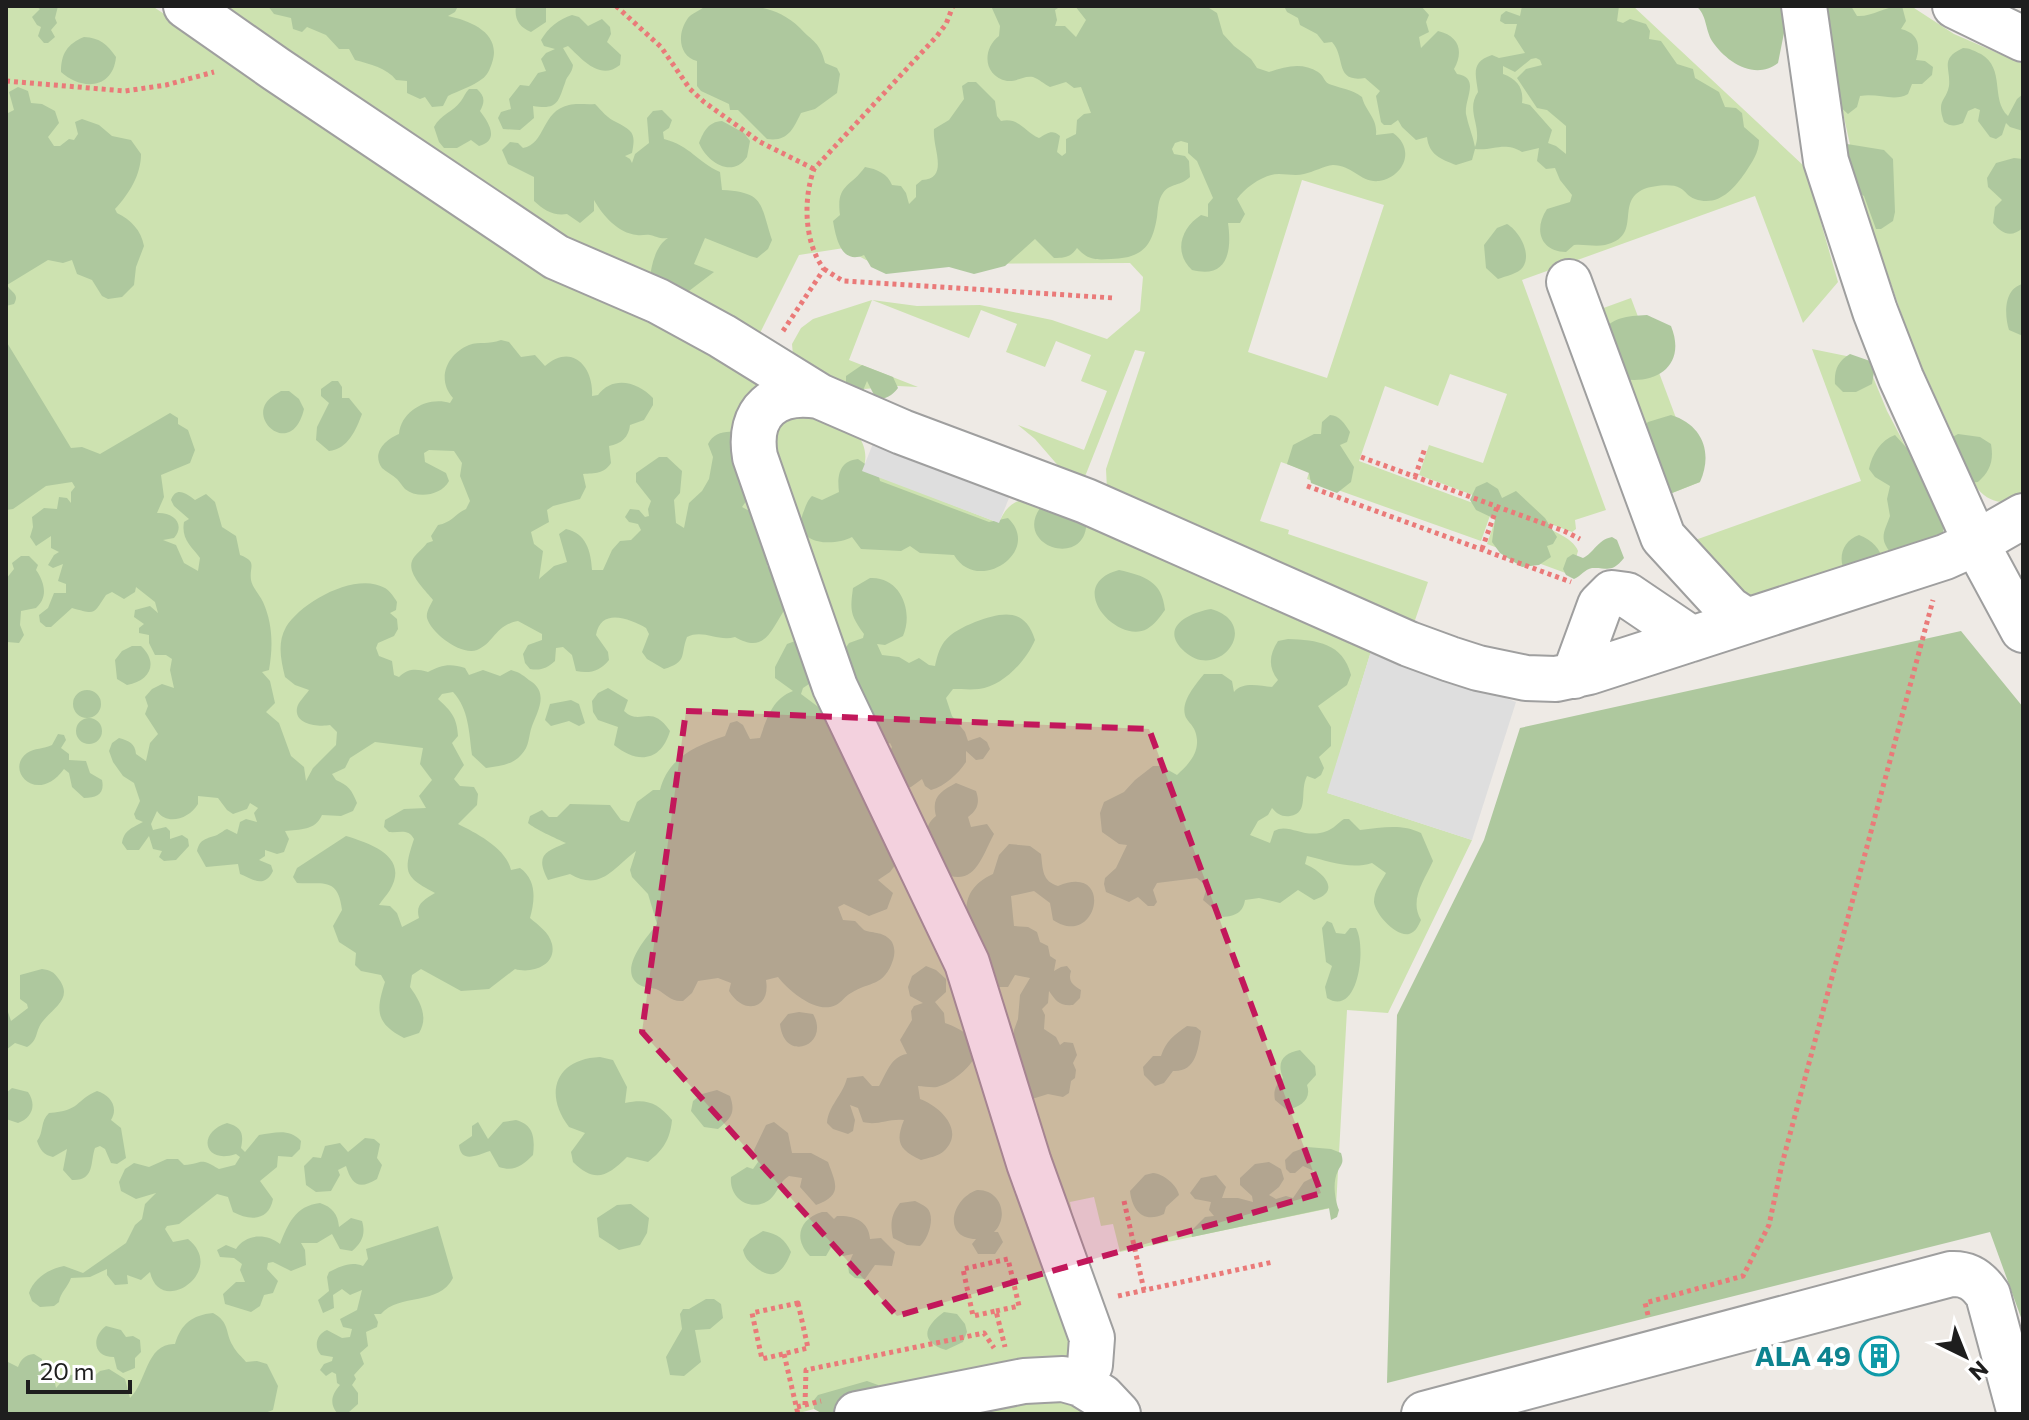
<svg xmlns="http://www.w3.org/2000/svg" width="2029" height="1420" font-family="Commissioner,sans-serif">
  <rect width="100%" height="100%" fill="#eeeae5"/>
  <path fill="#cde2b0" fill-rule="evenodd" d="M 6,6 L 152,6 L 578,281 L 766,384 L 747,409 L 942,930 L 1079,1360 L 841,1402 L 795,1414 L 6,1414 Z
    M 213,6 L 1633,6 L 1805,167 L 1838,282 L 1803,323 L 1755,196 L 1522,280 L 1606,510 L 1575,520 L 1576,529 L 1572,532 L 1419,475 L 1429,445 L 1483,463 L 1507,394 L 1450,374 L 1438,406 L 1385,386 L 1359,461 L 1492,510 L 1481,541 L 1307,479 L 1309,472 L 1281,462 L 1260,521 L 1289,530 L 1288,534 L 1428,582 L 1412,629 L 1107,490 L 1106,469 L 1145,352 L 1135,350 L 1084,479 L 1061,469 L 1035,439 L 1018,425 L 1084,450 L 1107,391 L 1081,381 L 1091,355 L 1056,341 L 1045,367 L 1006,352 L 1017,324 L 981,310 L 969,338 L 872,300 L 849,360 L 918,387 L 898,386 L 842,391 L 793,355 L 792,344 L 801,328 L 813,319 L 872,300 L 917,306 L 980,305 L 1052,320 L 1107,339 L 1140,311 L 1143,277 L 1130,263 L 943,264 L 895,267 L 866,260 L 844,248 L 799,255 L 758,337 L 546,230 ZM 1302,180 L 1384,205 L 1327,378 L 1248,352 Z
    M 1831,6 L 1911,6 L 1954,34 L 2023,64 L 2023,500 C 2004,504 1990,504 1977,488 L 1913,347 L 1863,203 L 1843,113 Z
    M 1631,298 L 1700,482 L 1667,495 L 1598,310 Z
    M 1812,349 L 1866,360 L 1887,411 L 1938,508 L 1930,541 L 1747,601 L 1684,544 L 1861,481 Z
    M 792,408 L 855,431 C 865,444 868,455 863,470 L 999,523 C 1005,507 1015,499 1032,498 L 1372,648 L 1328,793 L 1472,840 L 1388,1013 L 1347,1010 L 1336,1207 L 1120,1252 L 1113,1224 L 1101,1226 L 1094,1197 L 1070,1202 L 1073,1218 L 1070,1219 L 881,766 L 768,431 Z
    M 1498,512 C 1518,519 1571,531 1578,551 L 1571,575 L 1487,544 Z
    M 1049,1394 L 1101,1414 L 931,1414 Z"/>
  <path fill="#aec89e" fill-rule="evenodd" d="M 35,6 L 58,6 L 55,18 L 57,23 L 51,30 L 55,37 L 48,43 L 44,43 L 38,36 L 41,27 L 37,25 L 32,17 L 40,9 Z
    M 268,6 L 458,6 L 455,12 L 448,16 C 472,21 502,34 492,63 C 490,69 487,76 482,79 C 473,86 458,91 448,96 L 443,106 L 432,107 L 425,97 L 420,99 L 407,93 L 407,81 L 396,80 C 387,68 370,64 355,60 L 349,49 L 339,49 L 326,35 L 307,27 L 302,32 L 293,29 L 291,18 L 274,14 Z
    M 516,6 L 546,6 L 546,22 L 531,32 C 519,27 514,19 516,6 Z
    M 700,6 C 740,6 771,0 800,28 C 813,42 820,42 825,63 L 837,68 L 840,74 L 837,93 L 815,109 L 801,113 C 793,129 788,142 767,139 L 738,110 L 730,110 L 729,104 L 701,91 L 697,86 L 697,61 C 678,56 677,33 688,18 C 692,13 699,11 704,7 Z
    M 991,6 L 1061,6 L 1055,10 L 1057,20 L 1055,26 L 1065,26 L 1076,37 L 1086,20 L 1075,6 L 1206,6 L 1217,13 L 1223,34 L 1234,46 L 1251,59 L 1257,68 L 1269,72 C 1286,66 1303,62 1318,72 C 1325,76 1323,83 1332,85 C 1343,89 1351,89 1362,97 C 1365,111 1378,118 1376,135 L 1393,133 C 1416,149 1404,177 1379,181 C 1361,183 1352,165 1333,165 C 1324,166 1313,172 1304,174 C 1296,176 1287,174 1279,174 C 1264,174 1246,187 1237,199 L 1245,214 L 1240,223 L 1228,223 C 1232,251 1228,279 1192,270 C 1173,252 1181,228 1201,215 L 1208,217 L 1208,204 L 1213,198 L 1197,161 L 1188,153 L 1188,143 L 1181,141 L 1175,143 L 1172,149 L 1174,154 L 1185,156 L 1189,161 L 1190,177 C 1181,186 1170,183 1163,193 C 1158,200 1158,209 1157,217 C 1152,248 1141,258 1111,259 C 1095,260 1088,260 1077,248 C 1071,257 1065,258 1054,258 L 1035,239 L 1005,266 L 974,274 L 949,267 L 886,274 L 871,267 L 864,255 C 842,265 836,239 833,221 L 840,215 C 836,184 850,188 865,167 C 877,169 888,174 892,185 L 901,186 L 906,193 L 909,204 L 916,197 L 916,185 L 922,180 C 950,178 932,148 934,129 L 949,120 L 964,99 L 962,86 L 968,82 L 976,82 L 995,101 L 997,116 L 1001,121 C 1019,117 1025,132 1039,138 C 1048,133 1052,129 1060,136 L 1057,152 L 1062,156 L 1066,153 L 1066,139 L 1076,134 L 1077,120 L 1084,114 L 1091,113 L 1081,87 L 1074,88 L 1066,82 L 1050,87 C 1044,84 1039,79 1033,77 C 1024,75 1017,82 1007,81 C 983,76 982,49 999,36 L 1000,26 Z
    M 1284,6 L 1421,6 L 1429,15 L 1426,22 L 1429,32 L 1419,37 L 1421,48 L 1438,31 C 1459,36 1464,51 1454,69 L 1457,74 C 1481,78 1464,99 1466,114 C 1468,125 1473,136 1475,147 C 1483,127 1465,111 1478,92 C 1476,75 1470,62 1492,55 L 1499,58 L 1525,53 L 1514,36 L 1517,24 L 1505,24 L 1500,21 L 1501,15 L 1506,11 L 1520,16 L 1522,6 L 1619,6 L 1617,21 L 1623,23 L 1630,19 L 1646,24 L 1650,31 L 1649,39 L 1661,41 L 1677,64 L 1693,69 L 1695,78 L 1719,92 L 1725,107 L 1736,108 L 1742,113 L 1744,127 L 1759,140 C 1759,153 1752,162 1745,173 C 1733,190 1718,207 1695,199 C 1688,197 1686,191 1680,188 C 1672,183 1652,186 1644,189 C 1614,202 1644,236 1605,245 C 1594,247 1585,244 1574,245 L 1566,252 C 1539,251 1534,228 1547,209 L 1570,202 L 1572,195 L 1560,180 L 1555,168 L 1546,169 L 1537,161 L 1539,148 L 1522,152 C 1504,141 1494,151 1475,149 L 1472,160 L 1456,165 C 1441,159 1429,155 1427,137 L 1416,140 L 1402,127 L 1398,120 L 1391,125 L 1384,125 L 1381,122 L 1376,96 L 1380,91 L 1365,78 C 1334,83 1346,57 1332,42 L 1324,43 L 1317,34 L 1300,25 L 1298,18 L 1287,12 ZM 1536,58 L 1540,60 L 1542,65 L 1526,69 L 1517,78 L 1537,108 L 1547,110 L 1566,126 L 1566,154 L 1556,146 L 1548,143 L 1552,130 L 1530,105 L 1522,103 C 1524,88 1517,79 1503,74 L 1503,66 L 1515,72 L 1531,59 Z
    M 1696,6 L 1792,6 L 1786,23 L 1778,63 C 1755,81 1726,62 1712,41 C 1705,29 1707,15 1696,6 Z
    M 1817,6 L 1851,6 L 1857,16 C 1872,17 1885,6 1902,6 L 1906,21 L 1901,29 C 1918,33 1921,45 1916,60 L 1925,61 L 1933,67 L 1932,75 L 1922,84 L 1912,84 L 1908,94 C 1894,102 1879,93 1860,96 L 1857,107 L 1848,114 L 1838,105 Z
    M 572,15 L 579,17 L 588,26 L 602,19 L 610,27 L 611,34 L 607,42 L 621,55 L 620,65 C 600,81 583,60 568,46 L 563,48 L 573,65 C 572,74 567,75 565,83 C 558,102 558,110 533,106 L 534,118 L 520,130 L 503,129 L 498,118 L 501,112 L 511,109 L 509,99 L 520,85 L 529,86 L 538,73 L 546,71 L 541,59 L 546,53 L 555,49 L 544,46 L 541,40 C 548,28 559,19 572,15 Z
    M 84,37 C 100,38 107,44 116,57 C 113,89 82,91 61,72 C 61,54 67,44 84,37 Z
    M 1963,48 C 1970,48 1974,51 1981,54 C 2006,69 1990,99 2008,116 L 2017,99 L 2023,94 L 2023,131 L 2010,127 L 2006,123 L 2002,135 L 1996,139 L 1990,137 L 1978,121 L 1980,110 L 1975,108 L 1968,111 L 1963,123 C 1956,126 1951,127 1944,122 C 1936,99 1946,102 1949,86 C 1951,68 1939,59 1963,48 Z
    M 18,87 L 28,91 L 31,103 L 42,104 L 55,111 L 59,123 L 48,137 L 54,146 L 60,146 L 69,139 L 74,140 L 78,134 L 75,122 L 82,119 L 99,125 L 112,136 L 131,140 L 141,154 C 141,175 129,194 115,209 L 117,213 C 131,220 141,230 144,246 L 136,267 L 134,285 L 122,297 L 108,299 L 102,296 L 92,280 L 77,274 L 72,260 L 63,263 L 48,260 L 7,285 C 11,293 20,293 14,304 L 6,306 L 6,106 L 8,113 L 14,110 L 9,92 Z
    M 469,89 L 477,89 C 485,96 485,102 480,111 C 489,123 500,140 479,146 L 471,140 L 457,148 L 444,148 L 439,142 L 434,127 C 441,114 453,112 461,101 C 464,97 465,93 469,89 Z
    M 595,104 C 601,110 608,119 616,122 C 633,131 636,133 632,153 L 625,156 L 630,159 L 632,163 L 635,154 L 649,143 L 647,118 L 653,111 L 662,110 L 672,120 L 669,128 L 663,132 L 664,139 C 691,146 697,162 720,172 L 722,190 C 765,192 760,204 772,240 L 768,249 L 757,258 L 750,256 L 705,238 L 694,264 L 714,272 L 681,297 L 650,282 C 650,267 656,245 668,238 C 660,239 658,237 650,235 C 646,234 641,236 637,235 C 618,233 603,216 594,200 L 594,211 L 580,223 L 567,214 C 553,216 544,210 534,201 L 534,177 L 508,164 L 502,150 L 510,142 L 518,143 L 523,148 C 546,144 541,111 569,105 C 577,103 587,105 595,104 Z
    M 722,121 L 744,133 L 750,141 L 747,157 C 732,179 707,162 699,143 C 704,131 708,122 722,121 Z
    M 1847,144 L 1884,150 L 1893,159 L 1895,212 L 1893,221 L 1881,229 L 1876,229 L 1864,196 L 1857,191 L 1836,154 Z
    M 2014,158 L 2023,159 L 2023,228 C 2011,238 2002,234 1993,223 L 1995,207 L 2002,200 L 1988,187 L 1987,178 L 1996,163 Z
    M 1507,224 C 1519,231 1532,253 1523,267 C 1518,274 1506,276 1498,279 L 1486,268 L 1484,245 L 1497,228 Z
    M 2023,284 L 2023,336 L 2009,330 C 2004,314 2004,288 2023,284 Z
    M 1647,315 L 1671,326 C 1688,368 1652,388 1614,377 L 1599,334 C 1613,317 1626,316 1647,315 Z
    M 501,340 L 509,342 L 521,357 L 535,355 L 545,366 C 572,342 594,367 592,396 L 598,395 C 613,375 638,382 653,398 L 653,405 L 644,420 L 630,425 C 629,437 621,444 609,446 L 611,463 C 604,474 595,473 583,474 L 586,487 L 580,499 L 553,506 L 547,510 L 549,522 L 531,532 L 534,544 L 543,551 L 539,579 L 554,566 L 567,562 L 559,534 L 566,529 C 586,533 591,551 592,570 L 603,570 L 612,550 L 620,541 L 631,540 L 641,530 L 638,524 L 629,522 L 625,517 L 630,509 L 639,510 L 645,517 L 649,516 L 648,509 L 651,501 L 636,482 L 636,473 L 659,457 L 667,457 L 682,471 L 680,493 L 674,500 L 676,523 L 684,528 L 689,503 L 702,491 L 709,479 L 713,457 L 708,444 C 714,432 727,430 740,433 L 747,500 L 742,507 L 757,515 L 774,548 L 767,566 L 782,576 L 787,606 C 771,629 766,655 735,637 C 718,642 703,629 687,637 C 680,655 688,662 664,669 L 647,659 L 642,652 L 649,634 L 646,628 C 630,619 601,607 596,635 L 608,652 L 609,660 C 600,671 590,674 576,671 L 572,655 L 563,647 L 556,648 L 555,661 C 547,668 541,671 530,669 L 525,663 L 523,654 L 528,645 L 542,640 L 542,634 L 518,621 C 495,625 494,643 477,650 C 461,656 431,633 427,618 C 426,612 430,606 433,600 C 426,591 407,574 412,561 C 414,555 423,549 427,543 L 433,541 L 431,536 L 438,525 C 451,523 455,514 466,509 L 470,501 L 460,476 L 462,463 L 454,451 L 429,450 L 424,453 L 425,462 L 446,473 L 449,481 C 441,496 417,499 405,489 C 402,486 400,482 397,479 C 393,475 386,472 382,468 C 371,453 386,439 399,434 C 401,410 429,396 450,403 L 453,398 C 436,379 447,354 469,345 C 480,341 488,345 501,340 Z
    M 6,341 L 71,448 L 82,447 L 100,454 L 170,413 L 178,418 L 178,424 L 188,430 L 195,450 L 190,463 L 161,475 L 164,497 L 157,513 C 173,512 186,524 174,538 L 163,540 L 176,545 L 184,563 L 198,571 L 200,558 C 191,546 181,539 184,522 L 189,519 L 174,506 L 171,500 C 176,486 186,493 195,500 L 206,494 L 215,502 L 222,527 L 236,536 L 240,555 C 258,562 249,566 251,580 C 252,587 260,595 263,602 C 273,624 273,647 269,670 L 262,672 L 270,681 L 275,703 L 266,712 L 279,723 L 291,756 L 304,767 L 306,781 L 313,768 L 336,745 L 337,732 L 330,725 C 319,727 294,725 297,708 C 298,702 306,695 309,690 L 295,685 L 285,677 C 281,660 277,643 286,627 C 301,602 356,571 385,588 C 390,591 394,597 397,602 L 396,610 L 390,613 L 397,619 L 398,629 L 394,636 L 378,643 L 376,648 L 379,656 L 392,661 L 394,675 L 399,677 C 409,668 416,669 428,672 C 441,665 450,663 465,668 L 469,675 L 483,670 L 500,676 L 511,670 C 522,673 523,676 532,682 C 548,694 538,711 532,726 C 528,737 530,746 521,755 C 512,765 500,766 486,768 L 472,755 C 469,733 469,709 453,692 L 442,694 L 438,699 C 451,711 457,717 458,736 L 452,743 L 464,765 L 454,779 L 460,786 L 474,787 L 478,794 L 477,805 L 458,824 C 476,833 506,848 511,870 L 520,868 C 537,880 535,900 530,918 C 538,925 549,932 552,944 C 557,966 531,974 515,969 L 489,989 L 461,991 L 421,969 L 412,975 L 410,987 C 420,1001 429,1017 419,1033 L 404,1038 C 375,1023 376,1010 385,982 L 381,975 L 361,971 L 355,965 L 356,953 L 339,942 L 333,926 L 342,910 C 338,876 322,885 297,883 L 293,877 L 297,868 L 346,836 C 369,843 410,856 390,890 C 387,895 382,900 379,905 L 390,906 L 397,913 L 402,927 L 419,918 C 415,904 424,900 435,893 C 404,877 403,872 414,839 C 408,828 400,833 389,832 L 384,827 L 385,820 L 404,809 L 426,808 L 419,796 L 432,780 L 420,764 L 423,748 L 375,742 L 350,758 L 345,768 L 332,774 L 336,780 C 348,785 352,790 357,803 L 353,811 L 341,816 L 322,815 C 315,831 300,829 285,831 L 289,839 L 284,852 L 277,854 L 265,850 L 265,856 L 259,860 L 271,865 L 273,871 C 264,889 253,879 240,874 L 238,864 L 206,867 L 197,851 C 200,838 207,839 217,835 C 221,833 224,830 227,829 L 237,834 L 240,822 L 246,819 L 257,822 L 254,813 L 258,808 L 250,803 L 247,809 L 233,814 L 227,810 L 218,798 L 198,796 L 198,804 C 189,819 167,826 157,811 L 151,824 L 153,830 L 166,827 L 170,831 L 170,839 L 182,835 L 188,839 L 189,846 L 176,860 L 164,861 L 159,857 L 162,851 L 153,849 L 149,836 L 139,850 L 127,850 L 122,843 C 124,830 132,828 143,822 L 136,819 L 134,814 L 140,801 L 134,783 L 123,776 L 113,762 L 109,751 L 112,743 L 119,738 C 129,741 135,743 136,754 L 146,761 L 150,743 L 158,734 L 145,714 L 148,706 L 145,697 L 152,689 L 162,684 L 174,688 L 170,670 L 172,659 L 166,655 L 155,655 L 149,643 L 149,635 L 139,633 L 139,628 L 144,624 L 134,617 L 135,610 L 150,606 L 158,613 L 155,602 L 136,587 L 135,592 L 124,599 L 112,592 L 106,595 C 93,614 97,615 72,608 L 51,627 L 46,627 L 40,622 L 39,615 L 48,608 L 54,593 L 66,593 L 66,584 L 58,581 L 63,564 L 53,568 L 48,565 L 54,555 L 59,552 L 51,548 L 51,536 L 36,546 L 30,537 L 33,527 L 32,517 L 44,508 L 57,509 L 59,497 L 67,498 L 71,503 L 71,492 L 75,487 L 72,482 L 46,486 L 13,509 L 6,510 Z
    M 1850,354 L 1870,361 L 1874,372 L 1872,384 L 1856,392 L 1843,392 L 1835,384 C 1834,370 1838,361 1850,354 Z
    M 862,365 L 893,377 L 898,388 C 892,396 886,399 876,399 L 867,381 L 862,393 L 846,389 L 846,376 Z
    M 332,381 L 338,381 L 342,387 L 342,398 L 349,398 L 362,414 C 356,430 348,449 329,451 L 316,440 L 317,427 L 329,403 L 321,396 L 321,389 Z
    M 281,391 L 289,391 L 299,399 L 304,409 C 293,456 252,424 266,403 C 269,398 276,394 281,391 Z
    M 1330,415 C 1339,415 1345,424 1350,432 L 1347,442 L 1340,445 L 1354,467 L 1351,482 L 1337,493 L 1311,483 L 1309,473 L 1287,464 L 1293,445 L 1314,434 L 1321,434 L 1322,422 Z
    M 1671,415 C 1703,425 1713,453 1700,482 L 1667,495 L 1639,432 L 1648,422 Z
    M 1958,434 L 1980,437 L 1991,444 C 1994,461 1990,471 1978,482 L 1967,483 L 1947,440 Z
    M 1895,435 L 1914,456 L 1923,483 L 1945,522 L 1942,539 L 1891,553 C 1878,538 1885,531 1890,516 L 1887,499 L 1890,486 L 1875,477 L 1869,469 C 1872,454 1881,440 1895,435 Z
    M 858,459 L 878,473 L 880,481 L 989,522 L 1008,518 C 1043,552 977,595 954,555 L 920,553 L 910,546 L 901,551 L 861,549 L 852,537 C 833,547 792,545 803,513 C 806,506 807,501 812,496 L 822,500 L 839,492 C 837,476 839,461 858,459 Z
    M 1487,482 L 1498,489 L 1502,498 L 1516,491 L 1545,518 L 1557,537 L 1553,544 L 1547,546 L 1551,557 L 1539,565 L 1522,567 L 1500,553 L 1492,542 L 1495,519 L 1476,510 L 1470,500 L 1476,487 Z
    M 1043,504 L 1086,516 C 1093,573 1007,547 1043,504 Z
    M 1859,535 C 1872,540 1881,549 1883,562 L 1846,574 C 1837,559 1842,541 1859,535 Z
    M 1612,537 L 1617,540 L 1624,558 C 1611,574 1607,567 1592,568 C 1585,569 1581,576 1574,579 L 1566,575 L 1563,569 L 1567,558 L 1573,554 L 1583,558 C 1594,553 1597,540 1612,537 Z
    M 21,556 L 29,556 L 38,565 L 36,570 C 44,581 49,597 36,608 L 21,611 L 20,625 L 24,635 L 19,643 L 7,642 L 6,637 L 6,579 L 14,569 L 12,563 Z
    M 1119,570 C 1145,576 1162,581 1165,610 C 1160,617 1155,624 1147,629 C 1117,645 1063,585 1119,570 Z
    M 870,578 C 900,576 914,611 903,636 L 885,645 L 877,644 L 882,655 L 899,657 L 909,663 L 919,658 L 929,665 L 935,666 C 937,657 939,649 944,642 C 952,632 963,627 975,622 C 1002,612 1025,607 1035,640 C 1026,661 1003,686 979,689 C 970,690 961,689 953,689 L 946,698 L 952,716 L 965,732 L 968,741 L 980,737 L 987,742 L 990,749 L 983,759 L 976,760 L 966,751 L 966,762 C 958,774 945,786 931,790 L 925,786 L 922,779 L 911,787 L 903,789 L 885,761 L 892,747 L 890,743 L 885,745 L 842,653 L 849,643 L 863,638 L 864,634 C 850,615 850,610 853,588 Z
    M 1211,609 C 1263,624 1219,682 1185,652 C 1158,628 1188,613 1211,609 Z
    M 1961,631 L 2023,707 L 2023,1323 L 1990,1232 L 1387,1383 L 1397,1015 L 1484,840 L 1520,728 Z
    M 1288,639 C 1317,640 1343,643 1351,675 L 1347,685 L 1318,706 L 1331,727 L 1331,746 L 1319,757 L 1324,768 L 1321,775 L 1315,779 L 1307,776 C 1299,791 1310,813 1290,816 C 1282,817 1277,814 1272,808 L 1268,815 L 1258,821 L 1250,835 L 1270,843 L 1274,831 C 1289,822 1304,840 1327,831 C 1333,829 1338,823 1344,819 L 1349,819 L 1360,830 C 1381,828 1401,823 1421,833 L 1433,861 C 1424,881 1409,900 1421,920 C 1418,926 1416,932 1409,934 C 1396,937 1375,914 1374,902 C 1374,891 1381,882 1386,873 L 1372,863 C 1350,870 1329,861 1307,856 L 1305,864 C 1322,871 1343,891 1314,900 L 1298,890 L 1280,903 L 1259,898 L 1245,900 C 1243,913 1235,916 1223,917 L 1203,900 L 1207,887 L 1197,878 L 1157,883 L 1153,890 L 1157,902 L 1154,906 L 1148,906 L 1138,897 L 1129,902 L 1106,892 L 1104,884 L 1105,878 L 1116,868 L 1127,845 L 1119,844 L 1102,832 L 1100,813 L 1104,802 L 1124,792 L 1135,780 L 1153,766 L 1161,766 L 1177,775 C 1190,763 1202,750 1195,731 C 1193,725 1186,720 1185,715 C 1181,701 1196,684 1204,674 L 1222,674 L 1232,681 L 1234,692 C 1243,681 1260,686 1272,687 L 1278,680 C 1268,667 1269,655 1278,641 Z
    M 798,640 L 812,682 L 803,688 L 801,694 L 825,712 L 896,864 L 890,872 L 878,880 L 893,893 L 887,909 L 869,916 L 844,904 L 838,907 L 843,920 L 855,921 C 855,921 863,929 864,930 C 874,934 884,931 892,942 C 895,948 895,954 893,960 C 884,987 870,981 851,993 C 845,996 842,1002 836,1005 C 817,1015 789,991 778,977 L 766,980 C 771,1009 744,1016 729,991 L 731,983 L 718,978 L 698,981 L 692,993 L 683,1001 C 670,1002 667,994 656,989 C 649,987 644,988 638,984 C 618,969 647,937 657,924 L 648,894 L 632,877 L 630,870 L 636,851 C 613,868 601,892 570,874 L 548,880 C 535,855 545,852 566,843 C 557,839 533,828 528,823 L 530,816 L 542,810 L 549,817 L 557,817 L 570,804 L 610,805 L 621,820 L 629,822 L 637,802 L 653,790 L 660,790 C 668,758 695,746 725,736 L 730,723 L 737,721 L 743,725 L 750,739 L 760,738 C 767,718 772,699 793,691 L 775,678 L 775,667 L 787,644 Z
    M 132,646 L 141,646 C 159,663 150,681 127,685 L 117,679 L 115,660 L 122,651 Z
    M 608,688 L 628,700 L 624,711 C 641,727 650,702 670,731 C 661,762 637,764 614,745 L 618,727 L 598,720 L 593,712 L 592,701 L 598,693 Z
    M73 704a14 14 0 1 1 28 0a14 14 0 1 1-28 0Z
    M 571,700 L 579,704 L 585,723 L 579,726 L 569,721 L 551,726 L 545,720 L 550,704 Z
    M76 731a13 13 0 1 1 26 0a13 13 0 1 1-26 0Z
    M 58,734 L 64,735 L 66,740 L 61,748 L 69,754 L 69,760 L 86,761 L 90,773 L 102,780 C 105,794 97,798 84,798 L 72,787 L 69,773 L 64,769 C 37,806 4,770 27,753 C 34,748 44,749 52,745 Z
    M 956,783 L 976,791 C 980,802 978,810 968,817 L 971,827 L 987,824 L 994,834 C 981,858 975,888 942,873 C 934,855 916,831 936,816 C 931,797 941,791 956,783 Z
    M 1009,844 L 1030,846 L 1041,854 C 1043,870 1042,881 1058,886 C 1115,862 1098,950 1053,920 L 1050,903 L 1034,891 L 1011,896 L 1014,926 L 1028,927 L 1037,932 L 1040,942 L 1048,946 L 1050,956 L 1056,960 L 1054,971 L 1061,967 L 1067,966 L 1071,971 C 1068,981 1072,985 1081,990 L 1080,998 L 1073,1005 C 1059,1006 1056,1001 1049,991 L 1048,1003 L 1042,1009 L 1045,1015 L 1044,1029 L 1056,1037 L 1060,1045 L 1064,1042 L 1073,1043 L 1077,1055 L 1073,1063 L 1076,1070 L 1075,1078 L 1071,1081 L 1069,1093 L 1063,1097 L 1048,1094 L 1032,1099 L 1027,1095 L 1014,1056 L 1014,1030 L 1018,1019 L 1020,995 L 1030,978 L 1015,975 L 1008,987 L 998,987 L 993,983 C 977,947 942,897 993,874 L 999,855 Z
    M 1327,921 L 1332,923 L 1336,933 L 1345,934 L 1350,928 L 1356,928 C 1367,948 1358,1018 1327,998 L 1325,987 L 1332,966 L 1326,962 L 1322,928 Z
    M 926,966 L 936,970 L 946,979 L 946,992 L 935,1002 L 944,1013 L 945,1023 C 975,1034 990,1050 959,1075 C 953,1080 944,1085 937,1087 C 931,1088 924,1086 918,1086 L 920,1099 C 939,1106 966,1130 944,1151 C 939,1156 928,1158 921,1160 C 899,1150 895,1142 904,1120 C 889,1118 878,1126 863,1122 L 858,1108 L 850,1105 L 855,1120 L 853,1131 L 848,1134 L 833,1129 L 827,1123 C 828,1106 843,1095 847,1078 L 863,1076 L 872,1086 L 879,1086 C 886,1074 891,1056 907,1054 L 900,1040 L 912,1020 L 911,1011 L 914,1006 L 923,1003 L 910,996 L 908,987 L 912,976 Z
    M 42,969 C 50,970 54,972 58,978 C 74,998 54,1007 43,1021 C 35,1030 39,1040 27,1047 L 15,1043 L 6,1050 L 6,1006 L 11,1021 L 28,1008 L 27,1004 L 20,999 L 20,975 Z
    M 799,1012 L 813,1014 C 831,1045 784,1064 780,1024 L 788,1014 Z
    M 1187,1026 L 1196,1027 L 1201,1031 C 1198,1050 1196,1072 1173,1071 L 1164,1083 L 1155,1086 L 1144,1075 L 1143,1067 L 1153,1056 L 1161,1056 C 1166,1041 1174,1035 1187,1026 Z
    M 1300,1050 L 1315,1066 L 1316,1075 L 1307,1085 C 1312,1100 1300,1107 1287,1110 L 1275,1100 C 1273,1090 1276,1085 1283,1078 C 1276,1061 1284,1053 1300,1050 Z
    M 600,1057 L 613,1060 L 627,1087 L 625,1103 C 647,1098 658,1103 672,1120 C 670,1140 663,1150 648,1162 L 627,1157 C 608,1176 595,1184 573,1162 L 571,1152 L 585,1133 L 569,1127 C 543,1093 556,1059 600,1057 Z
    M 12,1088 L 28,1092 C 37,1105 32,1118 18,1123 L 6,1119 L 6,1093 Z
    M 717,1090 L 730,1096 C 736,1113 731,1118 718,1129 L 704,1127 L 691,1111 L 693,1101 L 702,1094 Z
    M 97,1091 C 110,1095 119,1107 111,1120 L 121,1128 L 126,1158 L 117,1164 L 111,1163 L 105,1149 L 100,1146 L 95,1148 C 90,1162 95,1181 72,1180 L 63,1170 L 67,1149 L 53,1157 C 44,1155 40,1150 37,1141 C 44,1132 40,1121 49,1113 C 81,1111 75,1100 97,1091 Z
    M 516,1120 C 534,1125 535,1138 533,1155 C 522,1166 514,1172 499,1167 L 490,1151 C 477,1155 461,1164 459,1145 L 472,1136 L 472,1126 L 478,1122 L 488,1139 L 503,1122 Z
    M 774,1122 L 788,1133 L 792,1153 L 811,1153 L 828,1162 C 836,1184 843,1195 816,1205 L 800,1187 L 802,1178 L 789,1176 C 777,1183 778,1197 764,1203 C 746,1210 729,1196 731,1177 L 747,1167 L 753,1169 L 758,1162 L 754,1150 L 766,1125 Z
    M 227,1123 C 242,1127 244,1134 241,1148 L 245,1152 L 259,1135 C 275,1133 289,1128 301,1141 L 300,1149 L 292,1157 L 278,1156 L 277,1167 L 260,1181 L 273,1199 C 269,1221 250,1221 233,1212 L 228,1197 L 217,1194 L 179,1224 L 167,1226 L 165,1229 L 173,1242 L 188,1239 C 228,1271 160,1318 150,1272 L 141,1280 L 127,1275 L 128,1284 L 115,1285 L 107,1275 L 107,1269 L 90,1277 L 71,1278 C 68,1287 60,1293 59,1302 L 54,1306 L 40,1307 L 32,1301 L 29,1293 C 34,1278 49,1269 64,1266 L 83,1273 L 126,1243 L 135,1225 L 142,1219 L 145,1204 L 156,1193 L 136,1199 L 121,1191 L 119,1182 L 125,1169 L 134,1163 L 149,1167 L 167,1159 L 178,1159 L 184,1165 C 203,1164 198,1156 219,1169 L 235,1165 L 240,1157 L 236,1154 C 203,1165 197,1132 227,1123 Z
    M 365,1138 L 374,1139 L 380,1144 L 377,1158 L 382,1165 L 377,1179 C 359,1190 352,1185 346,1166 L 338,1170 L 340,1175 L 331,1191 L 316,1192 L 306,1185 L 304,1166 L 313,1157 L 321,1158 L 325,1146 L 340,1143 L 348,1152 Z
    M 1307,1147 L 1331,1149 L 1341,1153 C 1344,1163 1342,1163 1338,1171 C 1332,1182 1335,1200 1339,1210 L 1337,1217 L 1331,1220 L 1329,1208 L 1192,1237 L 1191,1231 L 1205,1217 L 1214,1216 L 1209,1210 L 1211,1202 L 1195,1199 L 1190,1193 L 1201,1178 L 1216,1175 L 1226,1187 L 1222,1198 L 1238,1198 L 1253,1202 L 1252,1196 L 1240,1185 L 1240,1178 L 1255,1164 L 1269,1162 L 1281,1169 L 1284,1179 L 1279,1187 L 1269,1195 L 1276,1199 L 1286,1196 L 1293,1198 L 1304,1182 L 1312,1178 L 1314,1171 L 1303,1166 L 1295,1173 L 1290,1173 L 1286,1169 L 1285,1160 L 1293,1152 Z
    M 1153,1173 C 1164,1174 1177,1185 1179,1195 L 1166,1207 L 1164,1214 C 1143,1224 1132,1210 1130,1191 L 1145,1175 Z
    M 977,1190 C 1000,1189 1010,1216 994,1232 L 998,1232 L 1003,1242 L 995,1254 L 978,1254 L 972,1244 L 976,1239 C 942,1238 951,1199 977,1190 Z
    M 915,1201 C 919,1203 924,1205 927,1208 C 936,1217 928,1239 920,1246 L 907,1245 L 893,1238 C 890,1223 891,1215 900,1203 Z
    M 320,1203 C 332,1207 338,1214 339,1227 L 351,1218 L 362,1221 C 366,1234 362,1243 352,1251 L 340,1249 L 332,1234 L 317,1243 L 301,1243 L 305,1250 L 306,1265 L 291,1271 L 273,1262 L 268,1263 L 267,1269 L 278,1281 L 273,1293 L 264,1295 L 260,1306 L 251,1312 L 225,1304 L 223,1294 L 236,1282 L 245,1282 L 240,1270 L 242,1264 L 234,1258 L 220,1257 L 217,1250 L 226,1245 L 236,1249 C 246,1234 266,1233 280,1244 C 288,1224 295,1206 320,1203 Z
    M 631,1204 L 649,1218 L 647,1233 L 640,1245 L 619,1250 L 599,1237 L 597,1218 L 617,1205 Z
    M 822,1212 L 827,1212 L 834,1219 L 837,1216 C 854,1215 869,1221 870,1239 L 881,1238 L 895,1252 L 892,1266 L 875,1265 L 865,1279 L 855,1278 L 849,1273 L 848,1265 L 853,1254 L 843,1256 L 837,1252 L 833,1244 L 826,1256 L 810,1256 C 793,1239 799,1219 822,1212 Z
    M 438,1226 L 453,1278 C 439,1306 399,1293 381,1314 L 374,1314 L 378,1322 L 377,1327 L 366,1332 L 368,1346 L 360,1353 L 364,1364 L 354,1375 L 356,1379 L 352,1385 L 358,1393 L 358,1404 L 349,1412 L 337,1413 C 329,1403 332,1394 340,1385 L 337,1383 L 336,1374 L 332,1372 L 326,1376 L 320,1370 L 324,1364 L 332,1361 L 333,1357 L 321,1355 C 313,1346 317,1334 327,1330 L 342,1338 L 350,1337 L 352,1329 L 343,1327 L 340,1319 L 357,1310 L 362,1290 L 350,1295 L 342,1289 L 333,1295 L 334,1308 L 323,1313 L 318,1300 L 329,1291 L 327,1277 L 329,1272 C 341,1266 351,1261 363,1266 L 368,1259 L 366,1249 Z
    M 763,1231 C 778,1234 785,1239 791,1252 C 783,1273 773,1282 754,1266 C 748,1261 745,1258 743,1250 L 750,1239 Z
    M 706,1299 L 714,1299 L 721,1304 L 723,1318 L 710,1329 L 695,1330 L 701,1362 L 684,1376 L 670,1375 L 666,1357 L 682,1329 L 680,1314 L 683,1309 L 689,1309 Z
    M 944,1312 L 957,1314 L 965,1324 L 967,1332 L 963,1342 L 946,1350 C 918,1341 925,1326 944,1312 Z
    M 213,1313 C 230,1322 225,1333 233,1346 C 236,1352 242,1357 246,1362 L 257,1361 L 267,1364 L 278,1386 L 273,1410 L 262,1414 L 6,1414 L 6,1361 L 18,1367 C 21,1359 25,1355 34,1354 L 42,1359 L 42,1368 L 47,1369 L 54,1378 L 56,1388 L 66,1377 L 74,1374 L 88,1382 L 100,1371 L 109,1369 L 125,1379 L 130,1398 C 147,1382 146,1343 175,1344 C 181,1324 192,1315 213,1313 Z
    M 106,1326 L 121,1330 L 126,1337 L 133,1336 L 140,1340 L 141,1352 L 135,1358 L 135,1368 L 123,1373 L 117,1369 L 114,1357 C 93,1357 91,1337 106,1326 Z
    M 867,1381 L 878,1385 L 881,1391 L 864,1406 L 823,1414 L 814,1409 L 814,1400 L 818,1395 Z"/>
  <path fill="#dedede" d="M 874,441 L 1011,493 L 999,523 L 862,471 Z
    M 1372,648 L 1516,702 L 1472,840 L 1327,793 Z"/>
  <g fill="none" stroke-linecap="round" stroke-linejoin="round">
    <defs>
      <path id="minor" d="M 186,6 L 276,69 L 556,257 L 658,301 L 722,336 L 819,396 L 902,432 L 1086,501 L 1409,644 L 1450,659 L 1478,668 L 1526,678 L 1556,679 L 1589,672 L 1945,557 L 1976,543 L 2023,516
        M 1804,6 L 1826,161 L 1875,311 L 1901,378 L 1976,543 L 2023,630
        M 1955,6 L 2023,39
        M 1569,282 L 1663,537 L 1729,609 L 1747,621
        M 819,396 C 775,389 747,411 755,457 L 835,687 L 967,963 L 1029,1163 L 1092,1338 L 1090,1365 L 1081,1384 L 1102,1397 L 1118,1414
        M 1574,676 L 1600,605 L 1612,593 L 1627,595 L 1692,639
        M 857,1414 L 1024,1381 L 1063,1379 L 1081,1384
        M 1424,1414 L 1951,1274 C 1968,1273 1979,1281 1988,1295 L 2020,1414"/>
    </defs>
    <use href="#minor" stroke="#9f9f9f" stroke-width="48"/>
    <path stroke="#ea7a79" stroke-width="5" stroke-dasharray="4 4" stroke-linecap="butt" d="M 616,6 L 661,47 L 690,89 L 704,102 L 760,142 L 814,169
      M 6,81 L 125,91 L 166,85 L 214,72
      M 824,269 L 843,281 L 1114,298
      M 783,331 L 824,269 C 804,243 803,199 814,169 L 937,36 L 946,24 L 953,6
      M 1361,457 L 1564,531 L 1580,539
      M 1415,477 L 1425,448
      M 1307,486 L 1571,582
      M 1482,549 L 1497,507
      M 1124,1201 L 1144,1290
      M 1118,1296 L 1273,1262
      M 798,1303 L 808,1348 L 762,1359 L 752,1313 Z
      M 996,1311 L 1019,1306 L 1008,1259 L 963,1269 L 973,1316 L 996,1311 L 1005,1347
      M 1648,1315 L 1645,1303 L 1743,1276 L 1769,1225 L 1782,1164 L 1933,600
      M 784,1354 L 798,1414
      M 805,1405 L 806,1370 L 984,1333 L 994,1348
      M 797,1407 L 821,1401"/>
    <use href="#minor" stroke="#fff" stroke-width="44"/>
  </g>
  <path fill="#c2185b" fill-opacity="0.2" stroke="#c2185b" stroke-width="6" stroke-dasharray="16 10" stroke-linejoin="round" d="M 686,711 L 1149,729 L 1321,1193 L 897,1316 L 642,1032 Z"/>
  <defs>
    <symbol id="building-ring" viewBox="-11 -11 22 22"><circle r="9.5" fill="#fff" stroke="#0f9aa8" stroke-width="1.5"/><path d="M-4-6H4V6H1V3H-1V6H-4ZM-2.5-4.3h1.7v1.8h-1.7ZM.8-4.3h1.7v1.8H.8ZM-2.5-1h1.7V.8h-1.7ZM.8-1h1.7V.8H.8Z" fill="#0f9aa8"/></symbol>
  </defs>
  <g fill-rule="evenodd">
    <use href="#building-ring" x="1857" y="1334" width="44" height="44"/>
  </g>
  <g text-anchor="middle" stroke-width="8" stroke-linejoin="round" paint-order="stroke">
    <g font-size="28" font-weight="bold" fill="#0d838f" stroke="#fff" text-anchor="end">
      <text x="1851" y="1366">ALA 49</text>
    </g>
  </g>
  <rect width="2029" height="1420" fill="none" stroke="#1e1e1e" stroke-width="16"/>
  <g transform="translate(1965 1356) rotate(137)" stroke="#ffffff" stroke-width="6" paint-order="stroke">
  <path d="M0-6L14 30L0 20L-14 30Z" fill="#1e1e1e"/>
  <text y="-12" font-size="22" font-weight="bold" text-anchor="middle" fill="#1e1e1e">N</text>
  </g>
  <path d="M28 1380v12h102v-12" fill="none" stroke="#1e1e1e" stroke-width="4"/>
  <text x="40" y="1380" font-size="24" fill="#1e1e1e" stroke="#ffffff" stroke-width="6" paint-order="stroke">20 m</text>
</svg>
